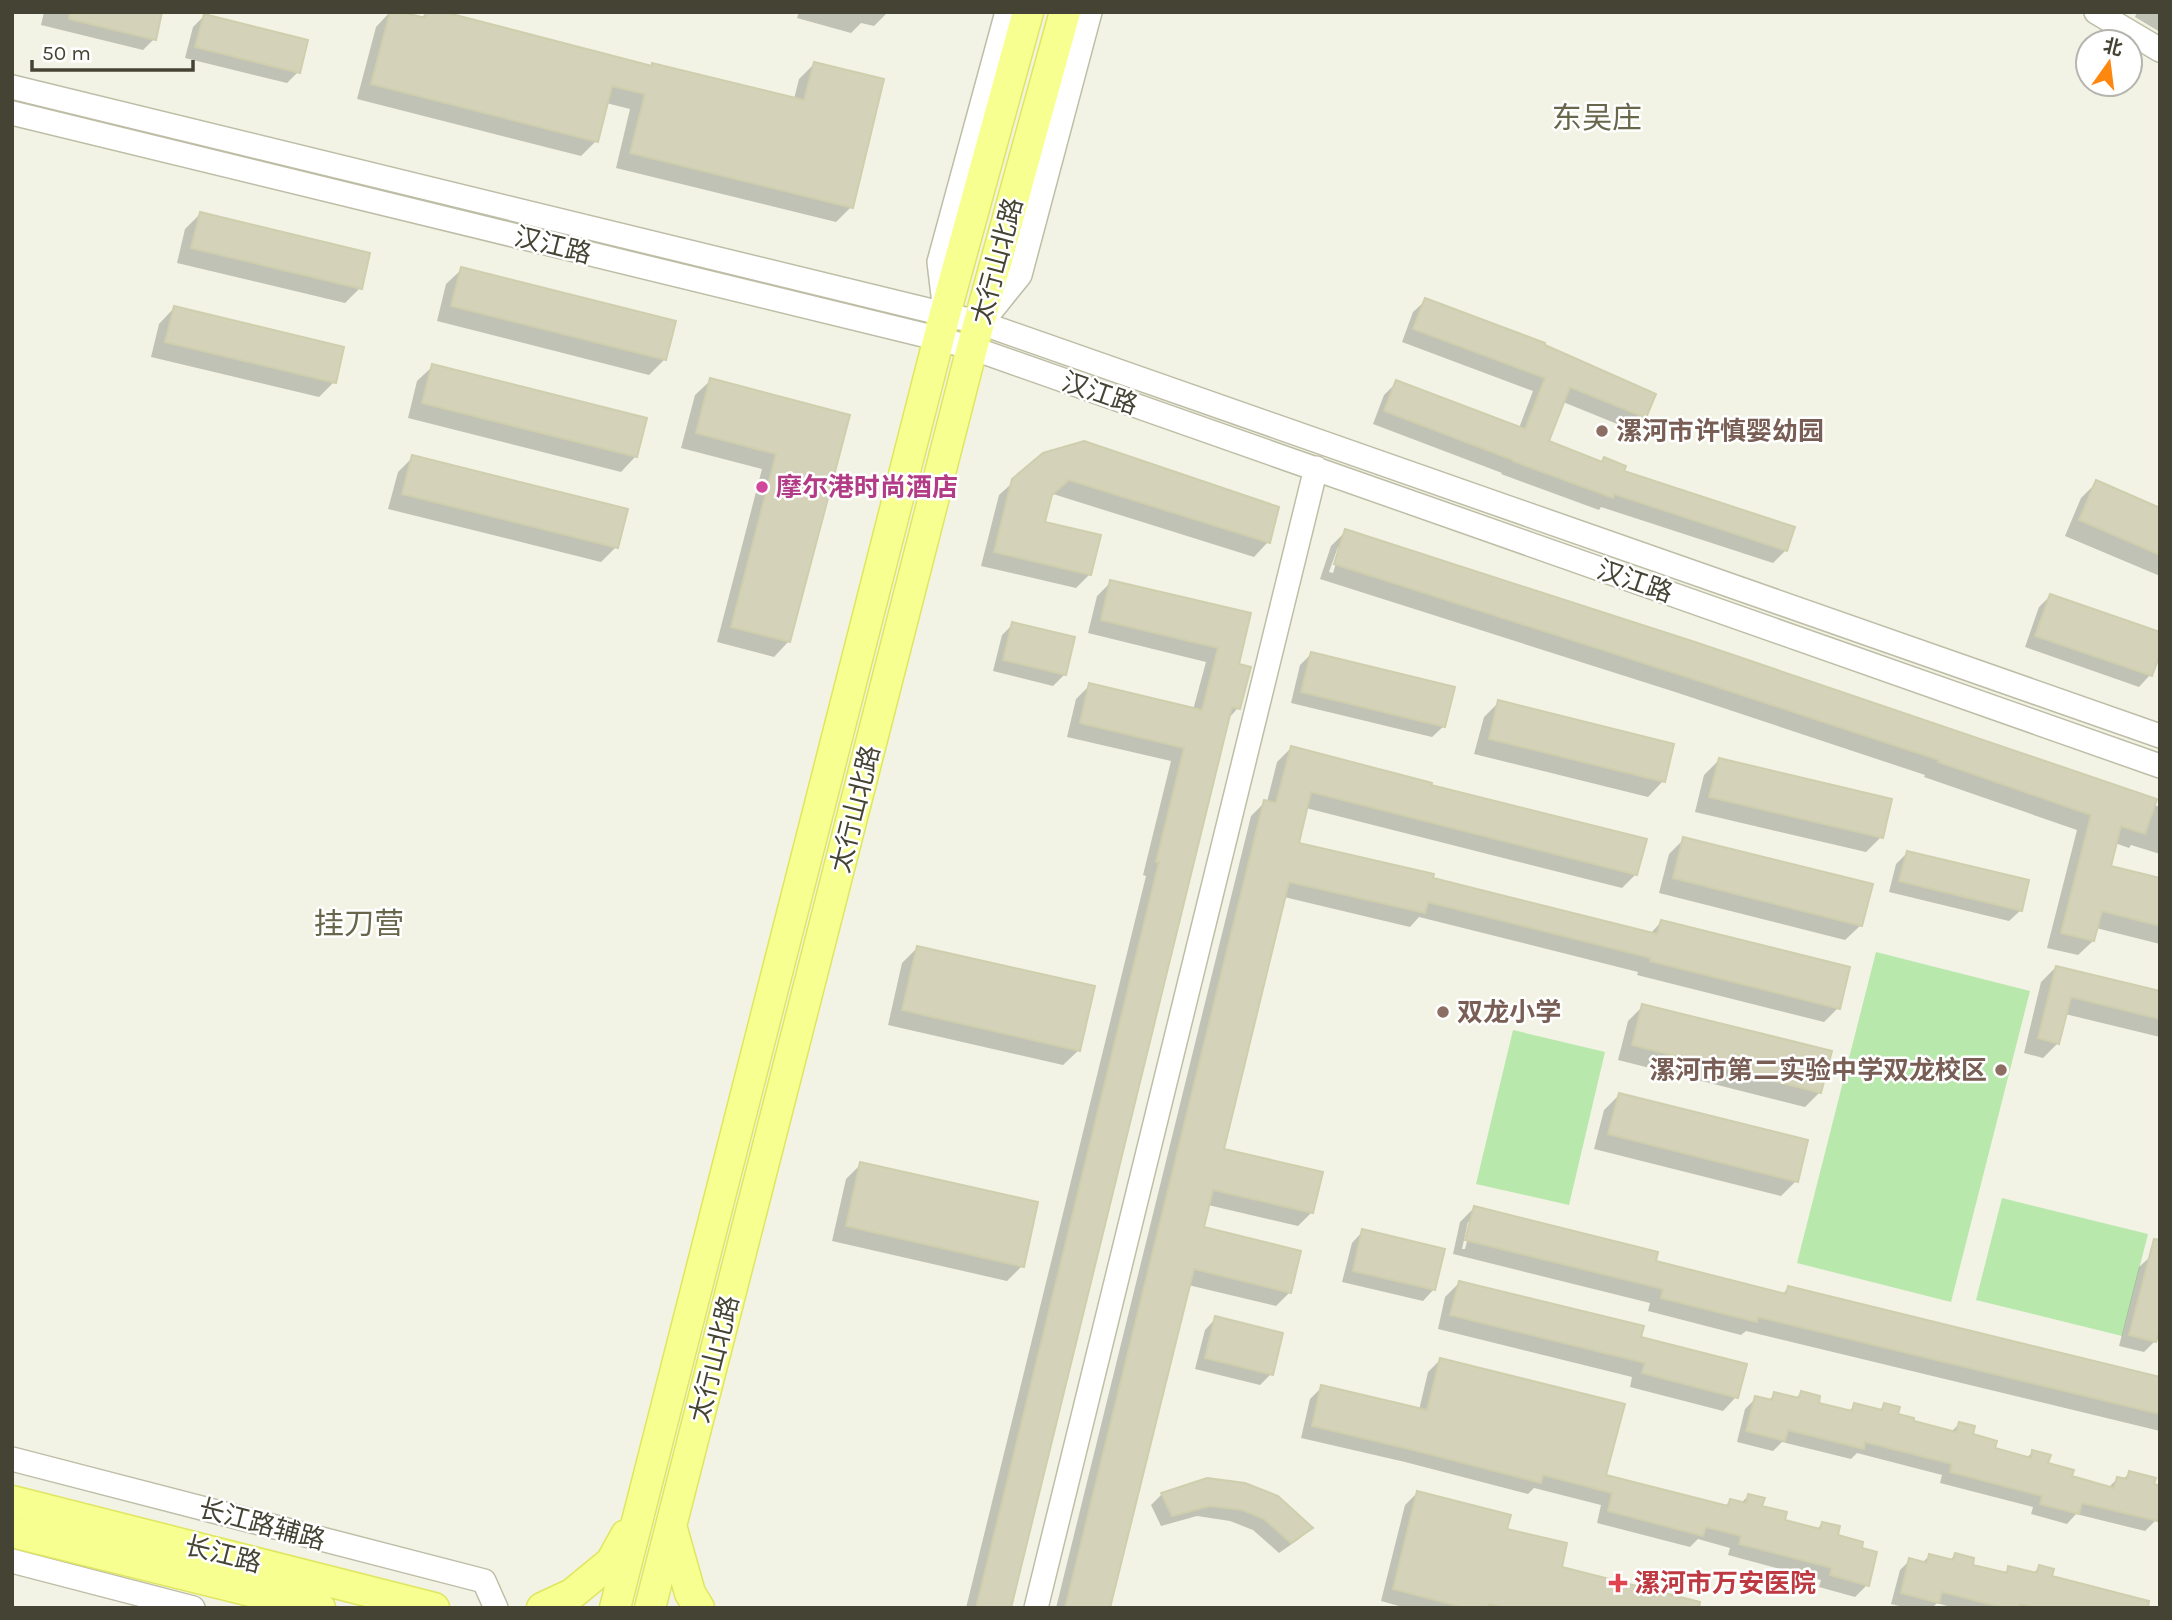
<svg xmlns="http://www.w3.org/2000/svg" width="2172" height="1620" font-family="Karla,'Noto Sans SC',sans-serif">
  <rect width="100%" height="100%" fill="#f2f3e4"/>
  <path fill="#b8e8ac" d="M 1876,952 L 2030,991 L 1951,1302 L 1797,1263 Z
    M 1513,1030 L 1605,1052 L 1569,1205 L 1476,1184 Z
    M 2002,1198 L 2148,1234 L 2122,1336 L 1976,1300 Z"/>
  <path fill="#0003" fill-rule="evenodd" d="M 44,12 L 161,12 L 154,39 L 143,50 L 41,25 Z
    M 390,12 L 420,19 L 427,12 L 437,12 L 650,67 L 653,65 L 794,99 L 799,79 L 814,64 L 851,207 L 836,222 L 616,168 L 630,109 L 606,103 L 596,141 L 581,156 L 357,99 L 376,27 Z
    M 799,12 L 888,12 L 874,26 L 861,23 L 851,33 L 797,18 Z
    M 2137,12 L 2160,12 L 2160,32 L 2135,17 Z
    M 204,16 L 298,72 L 287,83 L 185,58 L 193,27 Z
    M 200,214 L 360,288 L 345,303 L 177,263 L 185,229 Z
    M 462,269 L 665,359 L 649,375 L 437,321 L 446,284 Z
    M 1426,300 L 1644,417 L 1632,430 L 1563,402 L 1547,442 L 1600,463 L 1604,459 L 1621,472 L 1792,529 L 1785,551 L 1773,563 L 1601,507 L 1599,510 L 1501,474 L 1502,473 L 1373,424 L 1384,395 L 1397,382 L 1519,428 L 1533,391 L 1402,342 L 1413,312 Z
    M 174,308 L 334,382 L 319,397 L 151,357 L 159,324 Z
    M 433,366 L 636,456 L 621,472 L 408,418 L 417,381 Z
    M 711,380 L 848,416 L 789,641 L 774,657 L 717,642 L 762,469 L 681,448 L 695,395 Z
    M 1044,454 L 1277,508 L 1268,542 L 1254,557 L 1053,494 L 1050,497 L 1043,523 L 1090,574 L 1076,588 L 981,566 L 999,495 Z
    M 413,457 L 616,547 L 601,562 L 388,509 L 398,472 Z
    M 2096,483 L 2160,510 L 2160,576 L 2065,536 L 2081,498 Z
    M 1346,531 L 2160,807 L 2160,854 L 2131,845 L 2129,848 L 2115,843 L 2109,867 L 2160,880 L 2160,944 L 2096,928 L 2093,941 L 2078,955 L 2047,948 L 2077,830 L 1924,777 L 1925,775 L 1672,691 L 1320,579 L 1331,546 ZM 1338,547 L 1341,547 L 1333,573 L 1329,572 Z
    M 1111,582 L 1248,615 L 1237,665 L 1238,708 L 1228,719 L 1009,1608 L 966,1608 L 1146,876 L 1143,875 L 1171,761 L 1067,737 L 1076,699 L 1090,685 L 1193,710 L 1206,662 L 1088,633 L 1097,596 Z
    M 2050,596 L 2150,675 L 2139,687 L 2025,647 L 2039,607 Z
    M 1013,624 L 1065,674 L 1053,686 L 993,671 L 1002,635 Z
    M 1311,654 L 1444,726 L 1432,737 L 1291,703 L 1300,665 Z
    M 1499,702 L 1663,781 L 1648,797 L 1474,754 L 1484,717 Z
    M 1291,748 L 1429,786 L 1636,874 L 1622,888 L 1306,808 L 1297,844 L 1650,934 L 1661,922 L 1838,1008 L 1824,1022 L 1637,975 L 1638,972 L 1419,917 L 1410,927 L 1284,897 L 1221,1150 L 1312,1212 L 1298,1226 L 1208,1205 L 1202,1228 L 1290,1292 L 1276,1306 L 1188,1285 L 1109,1608 L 1056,1608 L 1251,816 L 1265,802 L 1267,802 L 1277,762 Z
    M 1719,760 L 1881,837 L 1866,852 L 1695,812 L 1704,775 Z
    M 1684,839 L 1861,925 L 1845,940 L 1659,893 L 1669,854 Z
    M 1907,853 L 2021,910 L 2009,921 L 1889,892 L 1896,864 Z
    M 917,948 L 1079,1050 L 1063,1065 L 888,1025 L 902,963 Z
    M 2056,967 L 2160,993 L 2160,1037 L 2065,1014 L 2058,1043 L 2043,1058 L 2024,1053 L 2041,982 Z
    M 1643,1006 L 1820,1092 L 1805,1107 L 1618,1060 L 1628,1021 Z
    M 1619,1095 L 1796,1181 L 1781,1196 L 1594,1149 L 1604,1110 Z
    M 861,1164 L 1022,1266 L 1007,1281 L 832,1241 L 846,1179 Z
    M 1474,1208 L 1654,1262 L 1782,1295 L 1788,1288 L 2160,1379 L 2160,1431 L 1746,1331 L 1741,1335 L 1648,1311 L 1650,1303 L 1453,1254 L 1460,1222 ZM 1468,1222 L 1472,1222 L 1465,1249 L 1462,1249 Z
    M 1363,1231 L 1434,1289 L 1423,1301 L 1342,1282 L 1352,1243 Z
    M 2151,1256 L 2155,1341 L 2144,1352 L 2119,1346 L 2139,1267 Z
    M 1459,1283 L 1639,1338 L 1736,1397 L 1723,1411 L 1630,1387 L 1632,1377 L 1438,1329 L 1445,1297 Z
    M 1216,1318 L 1271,1374 L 1260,1385 L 1195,1369 L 1205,1330 Z
    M 1440,1360 L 1603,1476 L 1724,1507 L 1730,1501 L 1740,1504 L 1749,1495 L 1760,1507 L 1782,1521 L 1816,1530 L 1822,1524 L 1835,1536 L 1867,1585 L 1855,1597 L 1819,1587 L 1821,1580 L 1728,1555 L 1730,1548 L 1698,1539 L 1690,1547 L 1597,1523 L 1601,1505 L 1534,1488 L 1528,1494 L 1405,1462 L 1301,1438 L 1310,1399 L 1322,1387 L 1419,1410 L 1428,1372 Z
    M 1801,1393 L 1817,1404 L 1848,1412 L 1855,1405 L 1878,1411 L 1885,1405 L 1896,1415 L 1911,1422 L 1951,1432 L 1959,1424 L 1971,1436 L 1993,1450 L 2026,1458 L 2033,1452 L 2046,1465 L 2070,1478 L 2108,1488 L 2117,1479 L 2122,1480 L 2130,1473 L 2152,1486 L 2156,1520 L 2145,1531 L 2076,1514 L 2067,1524 L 2031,1514 L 2033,1507 L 1940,1483 L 1942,1475 L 1857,1453 L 1851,1459 L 1782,1442 L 1773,1451 L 1737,1442 L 1745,1409 L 1756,1398 L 1768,1401 L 1775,1394 L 1795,1399 Z
    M 1207,1480 L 1310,1528 L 1299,1539 L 1279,1553 L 1253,1530 L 1230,1521 L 1197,1516 L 1161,1526 L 1151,1505 L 1162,1494 Z
    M 1417,1493 L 1505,1530 L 1559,1568 L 1685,1608 L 1406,1608 L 1381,1601 L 1405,1505 Z
    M 1955,1555 L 1971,1566 L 2003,1574 L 2009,1568 L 2033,1574 L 2039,1567 L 2050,1578 L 2130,1608 L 1954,1608 L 1937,1603 L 1932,1608 L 1908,1608 L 1891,1604 L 1900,1570 L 1910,1560 L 1922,1563 L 1929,1556 L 1949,1561 Z"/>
  <path fill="#d4d3ba" stroke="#cfcead" stroke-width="2" d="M 70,12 L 162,12 L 156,40 L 69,19 Z
    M 390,12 L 402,12 L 425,18 L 427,12 L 444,12 L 652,66 L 652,63 L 804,100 L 814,62 L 884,79 L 853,208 L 630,153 L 645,94 L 612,86 L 598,142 L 371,84 Z
    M 204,14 L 308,40 L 300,73 L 195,47 Z
    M 200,212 L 370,253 L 362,289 L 191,248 Z
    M 461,267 L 676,321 L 666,360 L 451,306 Z
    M 1425,298 L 1545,343 L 1545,345 L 1656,394 L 1646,418 L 1570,387 L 1549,441 L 1602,462 L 1604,457 L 1626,466 L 1624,471 L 1795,527 L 1787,551 L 1614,494 L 1613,498 L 1513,461 L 1513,460 L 1384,411 L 1396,380 L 1525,429 L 1545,378 L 1413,329 Z
    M 174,306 L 344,347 L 336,383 L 165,342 Z
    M 432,364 L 647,418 L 637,457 L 422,403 Z
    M 710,378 L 850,415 L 790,642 L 731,627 L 776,454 L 696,433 Z
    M 1084,441 L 1279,507 L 1270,543 L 1069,480 L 1052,495 L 1045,522 L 1101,535 L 1091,575 L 994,552 L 1012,479 L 1043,453 Z
    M 412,455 L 628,509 L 618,548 L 402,494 Z
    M 2096,480 L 2160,508 L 2160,555 L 2079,520 Z
    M 1345,529 L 1698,643 L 2157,799 L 2145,834 L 2121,826 L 2111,866 L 2160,878 L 2160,926 L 2102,911 L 2094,941 L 2061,933 L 2091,815 L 1938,762 L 1939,760 L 1687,677 L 1334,564 Z
    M 1110,580 L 1251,613 L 1239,664 L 1251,667 L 1240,709 L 1232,707 L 1011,1608 L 976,1608 L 1159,862 L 1156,862 L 1184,748 L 1080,723 L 1089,683 L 1202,710 L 1218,648 L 1101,620 Z
    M 2050,594 L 2160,632 L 2160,654 L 2152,676 L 2035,636 Z
    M 1012,622 L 1075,637 L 1066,675 L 1003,660 Z
    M 1311,652 L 1455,687 L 1445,727 L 1301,692 Z
    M 1498,700 L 1674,744 L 1665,782 L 1489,739 Z
    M 1291,746 L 1432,783 L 1431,785 L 1647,839 L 1637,875 L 1311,792 L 1299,843 L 1434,874 L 1433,878 L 1657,934 L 1661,920 L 1850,967 L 1840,1009 L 1650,961 L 1651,958 L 1428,902 L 1425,913 L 1289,882 L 1224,1149 L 1323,1172 L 1313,1213 L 1213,1190 L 1204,1227 L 1301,1251 L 1291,1293 L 1194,1269 L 1110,1608 L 1065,1608 L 1264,800 L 1276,803 Z
    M 1719,758 L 1892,799 L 1883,838 L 1709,797 Z
    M 1683,837 L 1873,884 L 1862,926 L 1673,878 Z
    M 1907,851 L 2029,880 L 2022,911 L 1899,881 Z
    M 917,946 L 1095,986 L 1080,1051 L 902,1010 Z
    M 2056,966 L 2160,991 L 2160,1019 L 2071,997 L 2059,1044 L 2038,1038 Z
    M 1642,1004 L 1832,1051 L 1821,1093 L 1632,1045 Z
    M 1619,1093 L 1808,1140 L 1798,1182 L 1608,1134 Z
    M 860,1162 L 1038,1202 L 1024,1267 L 846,1226 Z
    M 1474,1206 L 1658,1252 L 1656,1261 L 1786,1294 L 1788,1286 L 2160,1377 L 2160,1414 L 1758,1317 L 1757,1322 L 1661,1298 L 1663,1289 L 1465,1240 Z
    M 1362,1229 L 1445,1249 L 1435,1290 L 1353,1271 Z
    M 2154,1239 L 2160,1240 L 2160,1328 L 2156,1342 L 2129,1335 Z
    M 1459,1281 L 1644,1326 L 1641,1337 L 1747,1364 L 1738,1398 L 1642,1373 L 1645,1363 L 1450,1315 Z
    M 1215,1316 L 1283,1333 L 1273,1375 L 1205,1358 Z
    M 1440,1358 L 1625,1404 L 1606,1475 L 1728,1506 L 1730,1499 L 1746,1503 L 1748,1494 L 1765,1498 L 1762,1506 L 1787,1512 L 1785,1520 L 1820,1529 L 1822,1522 L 1840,1526 L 1838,1535 L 1863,1542 L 1862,1548 L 1877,1552 L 1869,1586 L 1830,1575 L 1832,1568 L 1739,1544 L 1741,1536 L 1706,1527 L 1703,1536 L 1608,1511 L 1612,1493 L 1543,1475 L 1541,1483 L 1417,1451 L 1312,1426 L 1321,1385 L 1427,1410 Z
    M 1801,1391 L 1820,1396 L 1819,1403 L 1852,1411 L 1854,1403 L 1882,1410 L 1884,1403 L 1900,1407 L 1898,1414 L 1914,1418 L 1914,1421 L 1956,1432 L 1959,1422 L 1975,1426 L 1973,1434 L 1997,1441 L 1995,1448 L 2031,1458 L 2032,1450 L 2051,1455 L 2048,1463 L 2074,1470 L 2072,1476 L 2114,1488 L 2117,1477 L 2127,1479 L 2129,1471 L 2156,1478 L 2154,1484 L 2160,1486 L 2160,1512 L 2158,1521 L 2082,1503 L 2079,1514 L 2040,1504 L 2042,1496 L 1950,1472 L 1952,1464 L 1865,1442 L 1864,1449 L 1788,1430 L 1785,1441 L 1746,1431 L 1755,1396 L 1772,1400 L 1774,1392 L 1799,1398 Z
    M 1207,1478 L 1245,1483 L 1278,1496 L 1313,1528 L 1291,1543 L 1264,1519 L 1242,1510 L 1210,1506 L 1172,1516 L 1161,1493 Z
    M 1417,1491 L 1511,1515 L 1507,1529 L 1567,1543 L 1562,1567 L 1700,1602 L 1699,1608 L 1506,1608 L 1489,1604 L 1488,1608 L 1465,1608 L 1393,1589 Z
    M 1955,1553 L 1974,1558 L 1973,1565 L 2007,1573 L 2008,1566 L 2037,1573 L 2039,1565 L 2054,1569 L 2052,1576 L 2149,1601 L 2148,1608 L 2035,1608 L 2020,1604 L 2019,1608 L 2004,1608 L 1942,1592 L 1939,1603 L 1901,1593 L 1909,1558 L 1927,1563 L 1929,1554 L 1953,1560 Z"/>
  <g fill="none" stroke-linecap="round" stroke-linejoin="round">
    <defs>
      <path id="minor" d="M 2096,12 L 2160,50
        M 12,87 L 981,323 L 2160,736
        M 12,113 L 940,339 L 972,348 L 2160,766
        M 944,304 L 939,262 L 1007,12
        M 983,321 L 1020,275 L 1090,12
        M 12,1459 L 484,1581 L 496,1608
        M 12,1561 L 193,1608
        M 1036,1608 L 1316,468"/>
      <path id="major" d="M 12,1501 L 434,1608
        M 672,1529 L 690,1593 L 699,1608
        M 12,1532 L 320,1608
        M 542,1608 L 572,1594 L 611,1562 L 626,1535
        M 615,1608 L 945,314 L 1028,12
        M 650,1608 L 972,348 L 1065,12"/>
    </defs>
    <use href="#minor" stroke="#bebea7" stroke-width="26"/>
    <use href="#major" stroke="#dfe65f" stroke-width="33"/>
    <use href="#minor" stroke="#fff" stroke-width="23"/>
    <use href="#major" stroke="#f8ff91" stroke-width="30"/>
  </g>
  <g fill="#8d6e63" stroke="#fff" stroke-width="2.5">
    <circle cx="1602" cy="431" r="7"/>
    <circle cx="1443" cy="1012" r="7"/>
    <circle cx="2001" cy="1070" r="7"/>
  </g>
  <circle fill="#d1479c" stroke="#fff" stroke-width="2.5" cx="762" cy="487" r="7"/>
  <path fill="#e0444e" stroke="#fff" stroke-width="2.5" d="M1614.5 1572.5h7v7h7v7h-7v7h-7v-7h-7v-7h7z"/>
  <g text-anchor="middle" stroke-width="5" stroke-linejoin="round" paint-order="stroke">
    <g font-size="26" fill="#454434" stroke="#fff">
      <text transform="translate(553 245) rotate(14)" y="9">汉江路</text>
      <text transform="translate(997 261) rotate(-75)" y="9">太行山北路</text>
      <text transform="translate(1100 393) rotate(19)" y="9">汉江路</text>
      <text transform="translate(1635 581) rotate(19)" y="9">汉江路</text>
      <text transform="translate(855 809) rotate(-76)" y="9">太行山北路</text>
      <text transform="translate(714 1359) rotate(-76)" y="9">太行山北路</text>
      <text transform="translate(262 1524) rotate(15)" y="9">长江路辅路</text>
      <text transform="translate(223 1554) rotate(14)" y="9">长江路</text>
    </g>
    <g font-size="26" font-weight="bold" fill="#785e54" stroke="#fff" text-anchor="start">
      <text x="1616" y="440">漯河市许慎婴幼园</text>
      <text x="1457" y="1021">双龙小学</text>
      <text x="1987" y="1079" text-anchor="end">漯河市第二实验中学双龙校区</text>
    </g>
    <g font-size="26" font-weight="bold" fill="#b23c85" stroke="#fff" text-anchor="start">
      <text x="776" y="496">摩尔港时尚酒店</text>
    </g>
    <g font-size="26" font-weight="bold" fill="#be3a42" stroke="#fff" text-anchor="start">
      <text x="1634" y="1592">漯河市万安医院</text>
    </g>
    <g font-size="30" fill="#68664b" stroke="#fff">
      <text x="1597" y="128">东吴庄</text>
      <text x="359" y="934">挂刀营</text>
    </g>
  </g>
  <rect width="2172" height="1620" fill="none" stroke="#454434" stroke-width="28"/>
  <g transform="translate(2109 63) rotate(14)"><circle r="33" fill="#ffffff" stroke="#b5b4ae" stroke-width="2"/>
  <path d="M0-5L12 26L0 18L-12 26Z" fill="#fe8710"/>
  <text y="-10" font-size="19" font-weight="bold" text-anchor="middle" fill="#454434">北</text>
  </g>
  <path d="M32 60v10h161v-10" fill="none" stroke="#454434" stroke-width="3.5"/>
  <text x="42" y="60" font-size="21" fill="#454434" stroke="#ffffff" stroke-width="5" paint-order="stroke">50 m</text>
</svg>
